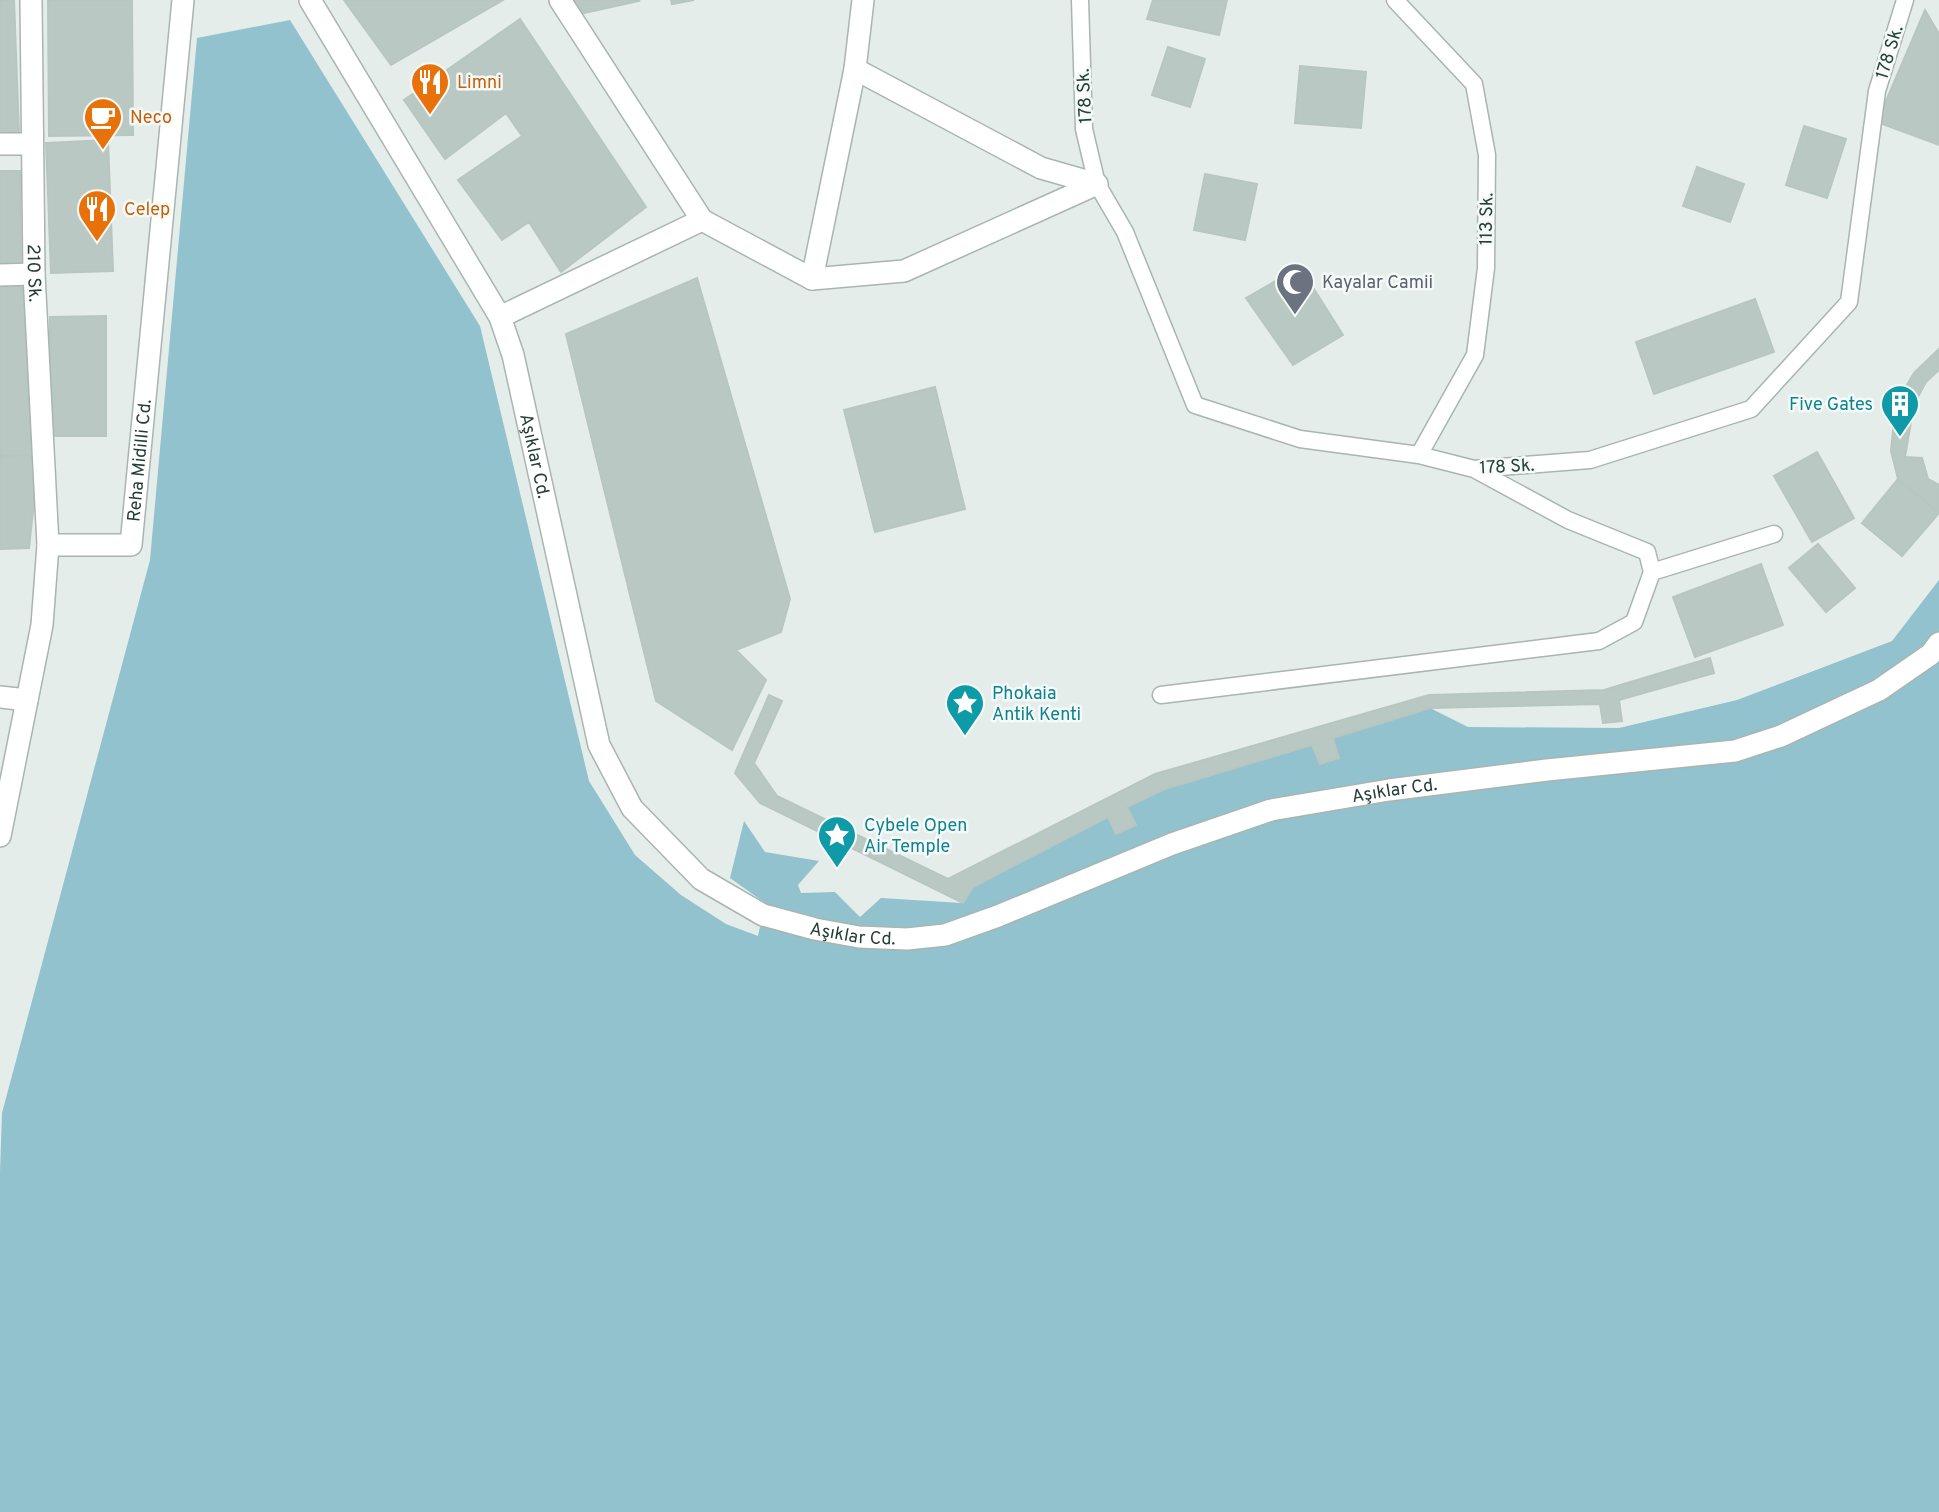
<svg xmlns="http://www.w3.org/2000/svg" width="1939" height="1512" font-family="Overpass,sans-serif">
  <rect width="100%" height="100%" fill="#e5edea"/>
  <path fill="#91c2ce" d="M 290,20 L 480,326 L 589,781 L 635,855 L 681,895 L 726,924 L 758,936 L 765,903 L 730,878 L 744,821 L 765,852 L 819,861 L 798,885 L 801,893 L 835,892 L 860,917 L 881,898 L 962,903 L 973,887 L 1108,817 L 1116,834 L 1135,825 L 1127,807 L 1165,789 L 1312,745 L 1320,764 L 1339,758 L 1333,738 L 1430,708 L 1468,727 L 1619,728 L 1737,700 L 1892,641 L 1939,580 L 1939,1512 L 0,1512 L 0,1172 L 2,1113 L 150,560 L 197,38 Z"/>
  <path fill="#bac8c3" stroke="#b8c6c1" stroke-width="2" d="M 0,0 L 14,0 L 19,133 L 0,134 Z
    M 48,0 L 132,0 L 133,135 L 49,136 Z
    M 344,0 L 503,0 L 391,65 Z
    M 571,0 L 638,0 L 639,1 L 575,15 Z
    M 671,0 L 694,0 L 672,4 Z
    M 1153,0 L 1227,0 L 1219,35 L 1147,19 Z
    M 1925,10 L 1939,34 L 1939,145 L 1877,122 Z
    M 520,19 L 646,207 L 561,272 L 529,222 L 502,240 L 458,180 L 522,136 L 506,113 L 445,159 L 404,100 Z
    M 1168,47 L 1205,59 L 1190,107 L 1152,95 Z
    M 1300,66 L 1366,72 L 1361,128 L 1295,123 Z
    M 1804,126 L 1846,139 L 1827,198 L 1786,185 Z
    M 108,140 L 113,271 L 51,273 L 46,143 Z
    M 1697,167 L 1744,184 L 1730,222 L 1683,206 Z
    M 0,171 L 20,171 L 21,267 L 0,268 Z
    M 1205,174 L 1257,184 L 1245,240 L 1194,230 Z
    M 1300,267 L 1343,335 L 1293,365 L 1246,298 Z
    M 697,278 L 790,599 L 781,632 L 736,650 L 766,680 L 732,750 L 656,701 L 566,334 Z
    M 32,279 L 39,455 L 0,456 L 0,280 Z
    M 1755,299 L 1774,352 L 1654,394 L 1636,342 Z
    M 106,316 L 106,436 L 50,436 L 50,317 Z
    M 1939,349 L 1939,370 L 1926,382 L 1914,404 L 1905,457 L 1922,458 L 1928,479 L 1939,485 L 1939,513 L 1898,479 L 1891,451 L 1894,421 L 1901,395 L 1914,373 Z
    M 935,387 L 965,509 L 875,532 L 844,410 Z
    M 1817,452 L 1854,518 L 1812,542 L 1774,476 Z
    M 39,455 L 29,548 L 0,549 L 0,456 Z
    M 1898,479 L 1939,513 L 1902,556 L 1862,523 Z
    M 1818,544 L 1855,588 L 1826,612 L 1789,568 Z
    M 1761,564 L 1783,625 L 1695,657 L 1673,597 Z
    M 1710,658 L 1714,673 L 1619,700 L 1622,721 L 1603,723 L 1600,704 L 1430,708 L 1333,738 L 1339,758 L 1320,764 L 1312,745 L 1165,789 L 1127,807 L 1136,825 L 1116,834 L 1108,817 L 973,887 L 963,903 L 760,803 L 735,773 L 769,695 L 782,701 L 754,763 L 777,796 L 948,879 L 1155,774 L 1429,695 L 1604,690 Z"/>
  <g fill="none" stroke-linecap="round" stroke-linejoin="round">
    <defs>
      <path id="service" d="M 1080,0 L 1084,129 L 1097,184 L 1125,232 L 1195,405 L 1300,439 L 1419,455 L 1474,469 L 1590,460 L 1751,409 L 1849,302 L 1877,91 L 1905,0
        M 1395,0 L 1474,84 L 1487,155 L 1486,268 L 1475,355 L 1419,455
        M 1652,572 L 1774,534
        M 1161,695 L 1599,641 L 1634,622 L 1652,572 L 1647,552 L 1568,520 L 1474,469"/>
      <g id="pedestrian">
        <path id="s1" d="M 310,0 L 500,317 L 513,355 L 599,745 L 632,808 L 701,879 L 763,915 L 815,929 L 859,937 L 907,939 L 945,935 L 998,916 L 1172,844 L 1271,810 L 1389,790 L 1547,770 L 1735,751 L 1781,736 L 1879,690 L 1931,654 L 1939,643"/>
        <path id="s2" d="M 48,545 L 131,545 L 183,0"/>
      </g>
      <g id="minor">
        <path id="s3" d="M 31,0 L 34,274 L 48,545"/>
        <path d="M 560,0 L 702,220"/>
        <path d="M 0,144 L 32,144"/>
        <path d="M 0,275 L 34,274"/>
        <path d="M 812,279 L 855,69 L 863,0"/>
        <path d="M 500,317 L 702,220 L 812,279 L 904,271 L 1097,184 L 1041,168 L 855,69"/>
        <path d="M 0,697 L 27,700"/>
      </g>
      <path id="tertiary" d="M 0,836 L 42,625 L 48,545"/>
    </defs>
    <use href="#service" stroke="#a8b5b1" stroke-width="19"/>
    <use href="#pedestrian" stroke="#a8b5b1" stroke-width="24"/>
    <use href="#minor" stroke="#a8b5b1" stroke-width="24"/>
    <use href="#tertiary" stroke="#a8b5b1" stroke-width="24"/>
    <use href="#service" stroke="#fff" stroke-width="16"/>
    <use href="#pedestrian" stroke="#fff" stroke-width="21"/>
    <use href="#minor" stroke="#fff" stroke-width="21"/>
    <use href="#tertiary" stroke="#fff" stroke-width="21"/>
  </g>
  <defs>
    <symbol id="restaurant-pin" viewBox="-11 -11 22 30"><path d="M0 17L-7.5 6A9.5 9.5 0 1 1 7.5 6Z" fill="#e8710a" stroke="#f5faf8"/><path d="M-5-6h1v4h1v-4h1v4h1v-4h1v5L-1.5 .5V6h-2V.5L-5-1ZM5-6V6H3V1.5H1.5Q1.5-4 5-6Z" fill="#fff"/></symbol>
    <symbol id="cafe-pin" viewBox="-11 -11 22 30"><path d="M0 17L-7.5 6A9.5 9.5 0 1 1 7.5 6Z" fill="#e8710a" stroke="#f5faf8"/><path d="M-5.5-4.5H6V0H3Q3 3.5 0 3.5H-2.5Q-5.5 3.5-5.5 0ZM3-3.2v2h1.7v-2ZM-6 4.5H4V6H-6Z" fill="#fff"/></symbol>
    <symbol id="mosque-pin" viewBox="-11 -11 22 30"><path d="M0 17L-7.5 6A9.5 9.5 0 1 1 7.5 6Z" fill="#6b7280" stroke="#f5faf8"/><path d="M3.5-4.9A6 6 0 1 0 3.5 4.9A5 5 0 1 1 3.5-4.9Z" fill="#fff"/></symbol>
    <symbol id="building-pin" viewBox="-11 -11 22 30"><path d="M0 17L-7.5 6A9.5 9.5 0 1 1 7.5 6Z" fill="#0f9aa8" stroke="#f5faf8"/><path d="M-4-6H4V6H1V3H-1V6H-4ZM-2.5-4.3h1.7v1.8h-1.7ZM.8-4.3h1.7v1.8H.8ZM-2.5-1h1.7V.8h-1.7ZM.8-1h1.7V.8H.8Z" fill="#fff"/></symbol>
    <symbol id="sight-pin" viewBox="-11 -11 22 30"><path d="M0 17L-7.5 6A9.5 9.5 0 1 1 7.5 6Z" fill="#0f9aa8" stroke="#f5faf8"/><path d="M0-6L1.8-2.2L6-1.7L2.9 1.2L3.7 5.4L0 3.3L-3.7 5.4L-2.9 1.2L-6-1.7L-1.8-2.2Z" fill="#fff"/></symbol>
  </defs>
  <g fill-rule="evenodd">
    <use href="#restaurant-pin" x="408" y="60" width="44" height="60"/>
    <use href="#cafe-pin" x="81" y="95" width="44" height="60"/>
    <use href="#restaurant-pin" x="75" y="187" width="44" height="60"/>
    <use href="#mosque-pin" x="1273" y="260" width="44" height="60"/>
    <use href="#building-pin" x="1878" y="382" width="44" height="60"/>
    <use href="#sight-pin" x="943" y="681" width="44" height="60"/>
    <use href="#sight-pin" x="815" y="813" width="44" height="60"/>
  </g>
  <g text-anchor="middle" stroke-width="5" stroke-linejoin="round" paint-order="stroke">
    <g font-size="18" fill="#253e38" stroke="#f5faf8">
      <text transform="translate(1889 52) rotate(-73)" y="6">178 Sk.</text>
      <text transform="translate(1084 96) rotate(-93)" y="6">178 Sk.</text>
      <text transform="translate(1486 219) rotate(-89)" y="6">113 Sk.</text>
      <text dy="6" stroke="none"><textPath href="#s3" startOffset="273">210 Sk.</textPath></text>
      <text dy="6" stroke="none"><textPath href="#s1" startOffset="513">Aşıklar Cd.</textPath></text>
      <text dy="6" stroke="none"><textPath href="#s2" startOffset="168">Reha Midilli Cd.</textPath></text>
      <text transform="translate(1507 466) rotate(-3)" y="6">178 Sk.</text>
      <text dy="6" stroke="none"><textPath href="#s1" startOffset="1710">Aşıklar Cd.</textPath></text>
      <text dy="6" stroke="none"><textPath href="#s1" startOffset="1143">Aşıklar Cd.</textPath></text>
    </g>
    <g font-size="18" fill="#c56008" stroke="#f5faf8" text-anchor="start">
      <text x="457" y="88">Limni</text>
      <text x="130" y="123">Neco</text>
      <text x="124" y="215">Celep</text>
    </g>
    <g font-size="18" fill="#5b616d" stroke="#f5faf8" text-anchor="start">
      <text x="1322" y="288">Kayalar Camii</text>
    </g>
    <g font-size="18" fill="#0d838f" stroke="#f5faf8" text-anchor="start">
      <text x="1873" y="410" text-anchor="end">Five Gates</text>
      <text x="992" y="699">Phokaia<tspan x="992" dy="21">Antik Kenti</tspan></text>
      <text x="864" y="831">Cybele Open<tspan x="864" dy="21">Air Temple</tspan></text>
    </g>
  </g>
</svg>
